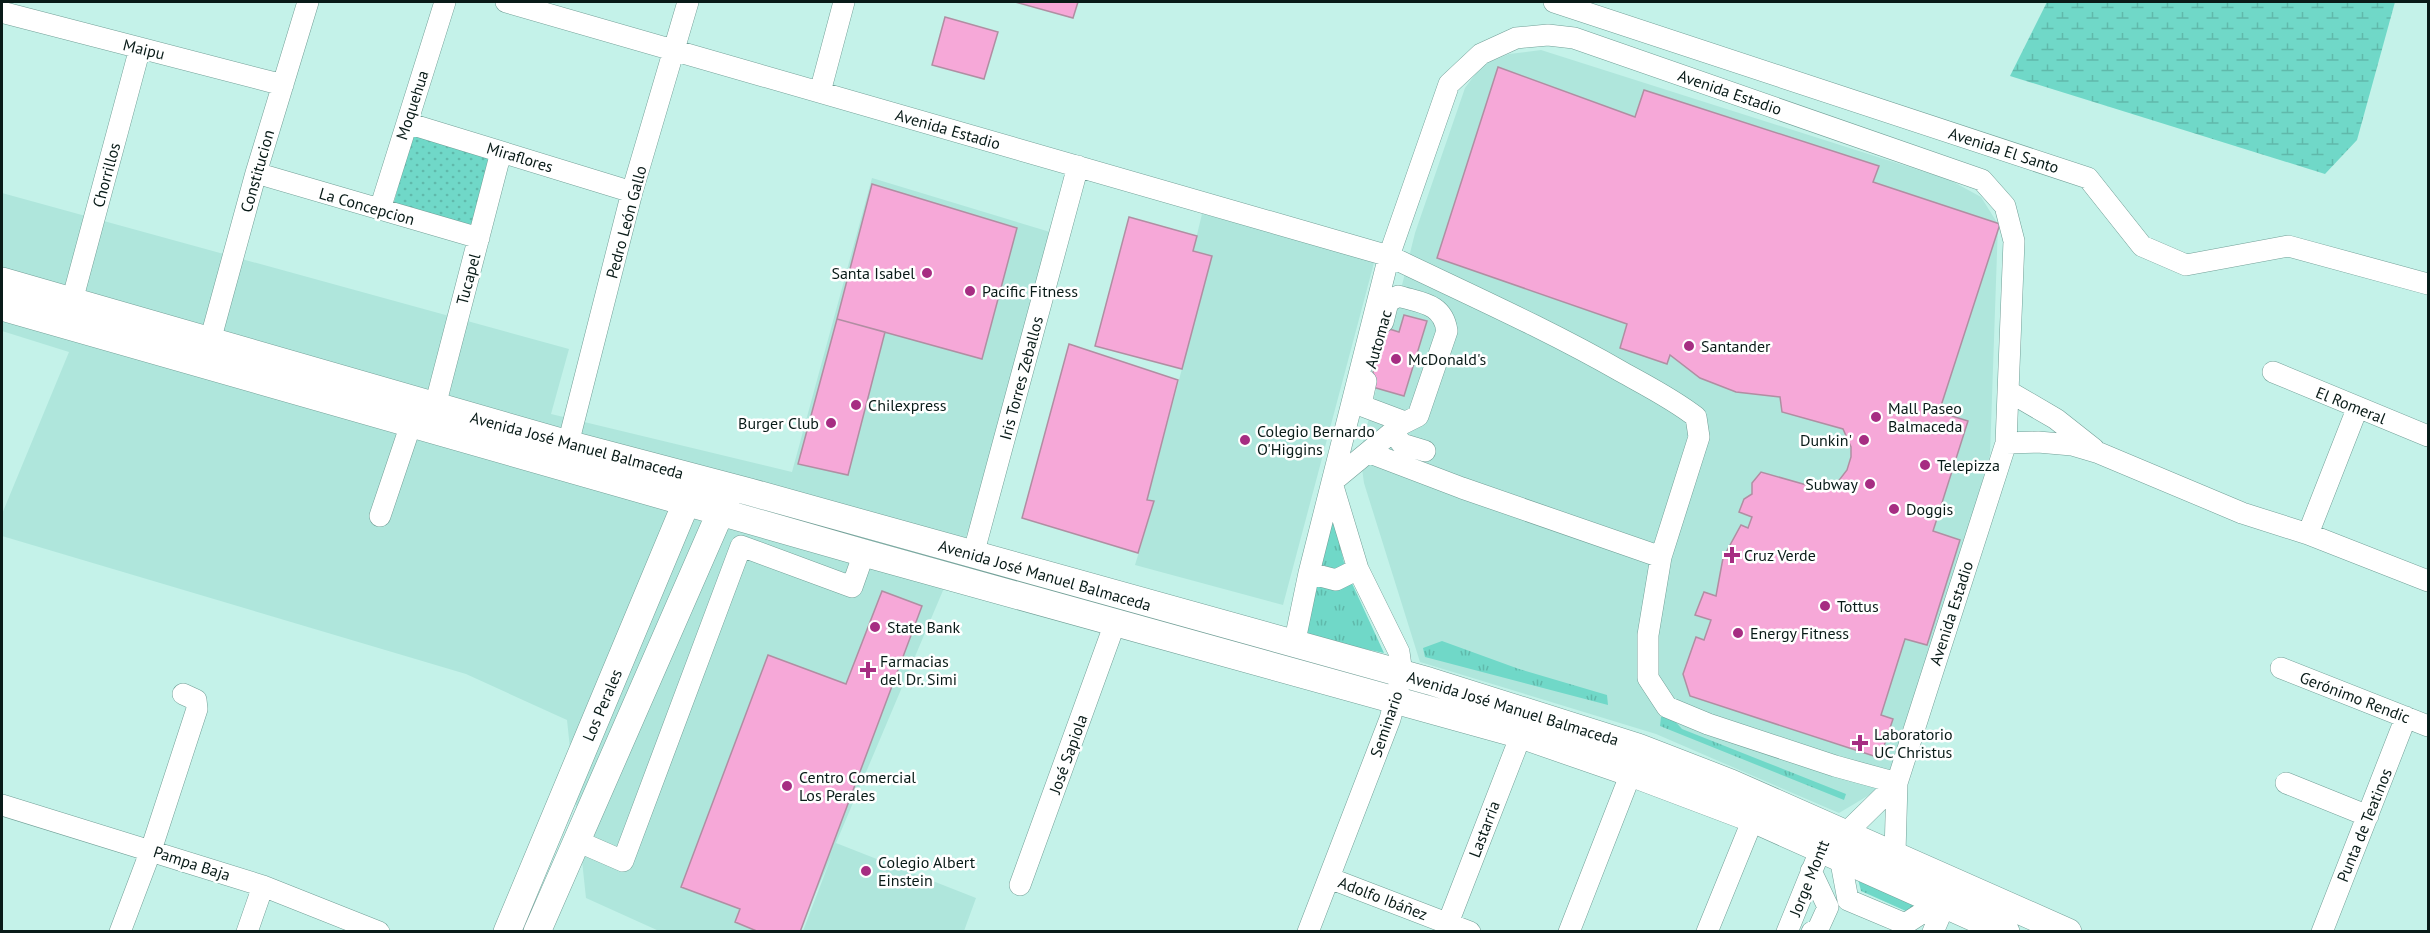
<svg xmlns="http://www.w3.org/2000/svg" width="2430" height="933" font-family="'PT Sans',sans-serif">
  <defs>
    <pattern id="grass-tufts" width="24" height="20" patternUnits="userSpaceOnUse" patternTransform="scale(1.5)"><rect width="24" height="20" fill="#70d8c8"/><path d="M3 7l-1-3M5 7V3M7 7l1-3M15 17l-1-3M17 17v-4M19 17l1-3" fill="none" stroke="#60b9ab"/></pattern>
    <pattern id="wetland-marsh" width="20" height="14" patternUnits="userSpaceOnUse" patternTransform="scale(1.5)"><rect width="20" height="14" fill="#70d8c8"/><path d="M1 5h8M5 5V1M11 12h8M15 12V8" fill="none" stroke="#60b9ab"/></pattern>
    <pattern id="park-dots" width="8" height="8" patternUnits="userSpaceOnUse" patternTransform="scale(1.5)"><rect width="8" height="8" fill="#70d8c8"/><path d="M2 2h.1M6 6h.1" fill="none" stroke="#60b9ab" stroke-width="1.8" stroke-linecap="round"/></pattern>
  </defs>
  <rect width="100%" height="100%" fill="#c4f2e9"/>
  <path fill="#afe6dc" d="M 1541,50 L 1950,180 L 1981,197 L 1998,224 L 1990,455 L 1896,779 L 1839,813 L 1656,734 L 1420,662 L 1364,483 L 1360,454 L 1415,233 L 1465,88 L 1482,65 L 1509,54 Z
    M 872,178 L 1050,232 L 972,522 L 836,843 L 976,898 L 964,931 L 803,931 L 832,855 L 799,931 L 659,931 L 586,898 L 567,720 L 466,674 L 2,536 L 2,514 L 69,352 L 2,331 L 2,193 L 569,349 L 551,414 L 792,472 Z
    M 1202,214 L 1375,259 L 1283,605 L 1135,565 L 1154,502 L 1147,500 L 1212,256 L 1193,251 Z"/>
  <path fill="url(#grass-tufts)" d="M 1331,507 L 1345,567 L 1333,570 L 1321,564 Z
    M 1350,579 L 1384,653 L 1304,636 L 1314,581 Z
    M 1442,641 L 1519,669 L 1607,695 L 1608,705 L 1425,657 L 1423,648 Z
    M 1661,717 L 1671,717 L 1682,729 L 1846,794 L 1844,800 L 1660,726 Z
    M 1856,871 L 1925,901 L 1908,912 L 1861,891 Z"/>
  <path fill="url(#wetland-marsh)" d="M 2047,2 L 2395,2 L 2357,140 L 2325,174 L 2010,76 Z"/>
  <path fill="url(#park-dots)" d="M 413,132 L 497,161 L 472,230 L 393,206 Z"/>
  <path fill="#f6a8d8" stroke="#b08ea2" stroke-width="1.5" d="M 1015,2 L 1078,2 L 1073,18 Z
    M 945,17 L 998,32 L 984,79 L 932,65 Z
    M 1498,67 L 1635,117 L 1644,90 L 1879,166 L 1873,182 L 2000,224 L 1939,412 L 1968,421 L 1933,531 L 1960,540 L 1927,645 L 1905,639 L 1881,715 L 1893,719 L 1880,758 L 1690,696 L 1683,674 L 1696,637 L 1704,640 L 1711,620 L 1695,615 L 1704,592 L 1716,596 L 1723,558 L 1741,525 L 1748,528 L 1752,517 L 1739,512 L 1744,499 L 1752,494 L 1752,483 L 1761,472 L 1824,490 L 1837,483 L 1847,470 L 1851,457 L 1851,447 L 1843,429 L 1782,412 L 1780,397 L 1736,392 L 1700,378 L 1670,355 L 1667,364 L 1620,348 L 1627,324 L 1437,258 Z
    M 872,184 L 1017,228 L 982,359 L 837,319 Z
    M 1129,217 L 1197,236 L 1193,251 L 1212,256 L 1182,369 L 1095,346 Z
    M 1404,315 L 1427,321 L 1404,396 L 1369,386 L 1386,328 L 1399,332 Z
    M 837,319 L 885,332 L 848,475 L 798,464 Z
    M 1069,344 L 1178,380 L 1147,500 L 1154,501 L 1138,553 L 1022,518 Z
    M 882,591 L 922,606 L 800,932 L 759,932 L 735,922 L 740,909 L 681,887 L 768,655 L 846,684 Z"/>
  <g fill="none" stroke-linecap="round" stroke-linejoin="round">
    <defs>
      <path id="minor" d="M 506,2 L 1389,256 C 1468,294 1547,329 1622,372 C 1647,386 1673,399 1696,417 L 1699,437 L 1661,557 L 1648,635 L 1648,678 L 1667,707 L 1708,724 L 1835,766 L 1897,783
        M 1554,2 L 2088,178 L 2142,246 L 2186,265 L 2288,246 L 2428,284
        M 5,13 L 283,85
        M 820,92 L 844,2
        M 407,123 L 632,192
        M 256,173 L 479,238
        M 380,209 L 445,2
        M 72,301 L 140,48
        M 210,341 L 256,173 L 308,2
        M 2273,372 L 2428,436
        M 1366,381 L 1362,400 L 1365,407 L 1405,422
        M 2008,391 L 2056,419 L 2094,449
        M 435,406 L 501,152
        M 1393,432 L 1402,444 L 1425,451
        M 2006,443 L 2038,442 L 2072,445 L 2099,453 L 2242,513 L 2308,534 L 2428,581
        M 568,444 L 632,192 L 688,2
        M 1370,453 L 1462,488 L 1661,557
        M 1332,482 L 1402,424 L 1418,416 L 1447,331 C 1443,303 1421,303 1398,296 L 1388,302 L 1383,322
        M 380,516 L 411,424
        M 2308,534 L 2357,409
        M 973,555 L 1078,166
        M 1309,573 L 1336,580 L 1358,569
        M 1294,645 L 1309,573 L 1389,256 L 1449,84 L 1481,54 L 1516,38 L 1548,35 L 1574,38 L 1982,180 L 2005,206 L 2014,241 L 2006,443 L 1897,783 L 1895,853
        M 2281,668 L 2428,726
        M 2286,783 L 2368,816
        M 2,805 L 263,886 L 379,932
        M 1847,832 L 1897,783
        M 577,841 L 623,861 L 741,546 L 852,587 L 864,553
        M 1840,857 L 1848,900 L 1905,924 L 1939,902
        M 1811,871 L 1828,907 L 1818,929 L 1812,932
        M 1329,878 L 1470,932
        M 1020,885 L 1115,623
        M 1448,923 L 1521,735
        M 120,932 L 151,850 L 197,709 L 196,700 L 183,694
        M 247,932 L 263,886
        M 1308,932 L 1390,719 L 1402,674 L 1399,652 L 1358,569 L 1332,483
        M 1569,932 L 1631,773
        M 1707,932 L 1753,819
        M 1787,932 L 1826,836
        M 1933,932 L 1945,904
        M 2322,932 L 2406,717"/>
      <path id="major" d="M 2,281 L 568,444 L 750,492 L 1429,681 L 1638,747 L 1731,783 L 2068,932
        M 2,307 L 864,553 L 1521,735 L 1631,773 L 1753,819 L 2006,932
        M 507,932 L 694,484
        M 537,932 L 728,495"/>
    </defs>
    <use href="#minor" stroke="#729f97" stroke-width="22"/>
    <use href="#major" stroke="#729f97" stroke-width="28"/>
    <use href="#minor" stroke="#fff" stroke-width="21"/>
    <use href="#major" stroke="#fff" stroke-width="27"/>
  </g>
  <g fill="#a62d82" stroke="#fff" stroke-width="2">
    <circle cx="927" cy="273" r="6"/>
    <circle cx="970" cy="291" r="6"/>
    <circle cx="1689" cy="346" r="6"/>
    <circle cx="1396" cy="359" r="6"/>
    <circle cx="856" cy="405" r="6"/>
    <circle cx="1876" cy="417" r="6"/>
    <circle cx="831" cy="423" r="6"/>
    <circle cx="1245" cy="440" r="6"/>
    <circle cx="1864" cy="440" r="6"/>
    <circle cx="1925" cy="465" r="6"/>
    <circle cx="1870" cy="484" r="6"/>
    <circle cx="1894" cy="509" r="6"/>
    <path d="M1729 546h6v6h6v6h-6v6h-6v-6h-6v-6h6z"/>
    <circle cx="1825" cy="606" r="6"/>
    <circle cx="875" cy="627" r="6"/>
    <circle cx="1738" cy="633" r="6"/>
    <path d="M865 661h6v6h6v6h-6v6h-6v-6h-6v-6h6z"/>
    <path d="M1857 734h6v6h6v6h-6v6h-6v-6h-6v-6h6z"/>
    <circle cx="787" cy="786" r="6"/>
    <circle cx="866" cy="871" r="6"/>
  </g>
  <g text-anchor="middle" stroke-width="5" stroke-linejoin="round" paint-order="stroke">
    <g font-size="16" fill="#091b18" stroke="#fff">
      <text transform="translate(144 49) rotate(14)" y="6">Maipu</text>
      <text transform="translate(1730 92) rotate(19)" y="6">Avenida Estadio</text>
      <text transform="translate(412 105) rotate(-72)" y="6">Moquehua</text>
      <text transform="translate(948 129) rotate(16)" y="6">Avenida Estadio</text>
      <text transform="translate(2004 150) rotate(18)" y="6">Avenida El Santo</text>
      <text transform="translate(520 157) rotate(17)" y="6">Miraflores</text>
      <text transform="translate(257 171) rotate(-74)" y="6">Constitucion</text>
      <text transform="translate(106 175) rotate(-75)" y="6">Chorrillos</text>
      <text transform="translate(367 206) rotate(16)" y="6">La Concepcion</text>
      <text transform="translate(626 222) rotate(-75)" y="6">Pedro León Gallo</text>
      <text transform="translate(468 279) rotate(-75)" y="6">Tucapel</text>
      <text transform="translate(1378 339) rotate(-74)" y="6">Automac</text>
      <text transform="translate(1021 378) rotate(-75)" y="6">Iris Torres Zeballos</text>
      <text transform="translate(2351 405) rotate(22)" y="6">El Romeral</text>
      <text transform="translate(577 445) rotate(15)" y="6">Avenida José Manuel Balmaceda</text>
      <text transform="translate(1045 575) rotate(16)" y="6">Avenida José Manuel Balmaceda</text>
      <text transform="translate(1951 613) rotate(-72)" y="6">Avenida Estadio</text>
      <text transform="translate(2355 697) rotate(21)" y="6">Gerónimo Rendic</text>
      <text transform="translate(602 705) rotate(-67)" y="6">Los Perales</text>
      <text transform="translate(1513 708) rotate(17)" y="6">Avenida José Manuel Balmaceda</text>
      <text transform="translate(1386 724) rotate(-71)" y="6">Seminario</text>
      <text transform="translate(1068 754) rotate(-70)" y="6">José Sapiola</text>
      <text transform="translate(2364 825) rotate(-68)" y="6">Punta de Teatinos</text>
      <text transform="translate(1484 829) rotate(-69)" y="6">Lastarria</text>
      <text transform="translate(192 863) rotate(18)" y="6">Pampa Baja</text>
      <text transform="translate(1809 878) rotate(-68)" y="6">Jorge Montt</text>
      <text transform="translate(1383 898) rotate(21)" y="6">Adolfo Ibáñez</text>
    </g>
    <g font-size="16" fill="#091b18" stroke="#fff" text-anchor="start">
      <text x="915" y="279" text-anchor="end">Santa Isabel</text>
      <text x="982" y="297">Pacific Fitness</text>
      <text x="1701" y="352">Santander</text>
      <text x="1408" y="365">McDonald's</text>
      <text x="868" y="411">Chilexpress</text>
      <text x="1888" y="414">Mall Paseo<tspan x="1888" dy="18">Balmaceda</tspan></text>
      <text x="819" y="429" text-anchor="end">Burger Club</text>
      <text x="1257" y="437">Colegio Bernardo<tspan x="1257" dy="18">O'Higgins</tspan></text>
      <text x="1852" y="446" text-anchor="end">Dunkin'</text>
      <text x="1937" y="471">Telepizza</text>
      <text x="1858" y="490" text-anchor="end">Subway</text>
      <text x="1906" y="515">Doggis</text>
      <text x="1744" y="561">Cruz Verde</text>
      <text x="1837" y="612">Tottus</text>
      <text x="887" y="633">State Bank</text>
      <text x="1750" y="639">Energy Fitness</text>
      <text x="880" y="667">Farmacias<tspan x="880" dy="18">del Dr. Simi</tspan></text>
      <text x="1874" y="740">Laboratorio<tspan x="1874" dy="18">UC Christus</tspan></text>
      <text x="799" y="783">Centro Comercial<tspan x="799" dy="18">Los Perales</tspan></text>
      <text x="878" y="868">Colegio Albert<tspan x="878" dy="18">Einstein</tspan></text>
    </g>
  </g>
  <rect width="2430" height="933" fill="none" stroke="#091b18" stroke-width="6"/>
</svg>
